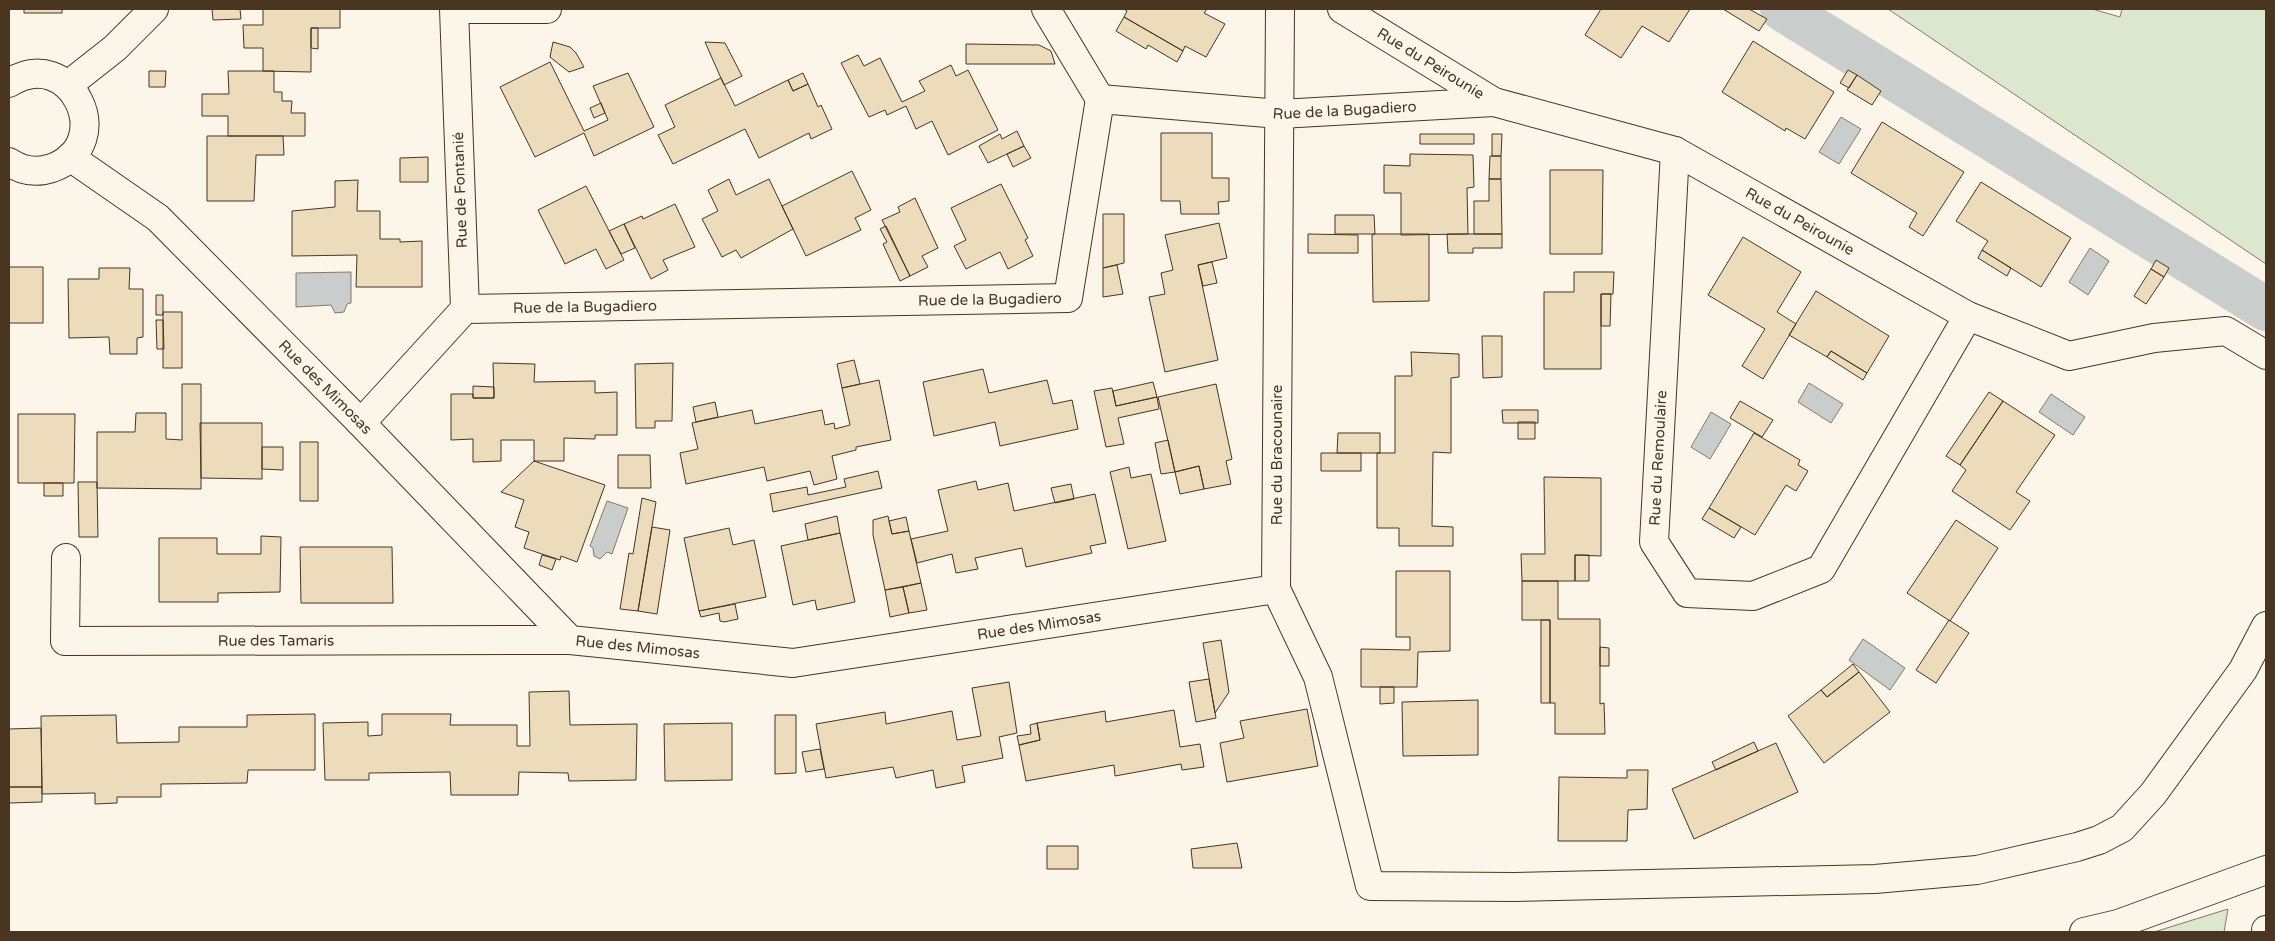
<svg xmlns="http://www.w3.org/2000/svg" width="2275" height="941" font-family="'Varela Round',sans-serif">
  <rect width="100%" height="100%" fill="#fbf6e9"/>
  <path fill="#dce7d0" stroke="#887966" d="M 1888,9 L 2092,9 L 2120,17 L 2122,9 L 2266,9 L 2266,264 Z
    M 2228,909 L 2224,932 L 2154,932 Z"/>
  <path fill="#c9cecd" stroke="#887966" d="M 1841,117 L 1861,129 L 1839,164 L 1819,152 Z
    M 2090,248 L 2109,261 L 2088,295 L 2069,282 Z
    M 351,272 L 351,303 L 347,304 L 344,312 L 335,313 L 331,305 L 296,307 L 296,273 Z
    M 1809,383 L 1843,404 L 1831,423 L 1798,402 Z
    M 2051,394 L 2085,417 L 2073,435 L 2039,412 Z
    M 1711,412 L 1731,424 L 1710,459 L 1691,447 Z
    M 607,501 L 628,508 L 612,554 L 607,552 L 600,559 L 594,556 L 593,548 L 590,546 Z
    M 1863,639 L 1905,668 L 1890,690 L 1849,660 Z"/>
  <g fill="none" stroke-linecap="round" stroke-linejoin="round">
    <path stroke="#c9cecd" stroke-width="44" d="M 1782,9 L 2266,309"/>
  </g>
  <path fill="#ecdcbc" stroke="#4a3520" d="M 24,9 L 62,9 L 62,13 L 24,13 Z
    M 212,9 L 240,9 L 241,19 L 213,20 Z
    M 263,9 L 340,9 L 340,28 L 311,28 L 311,72 L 263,71 L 263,48 L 244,48 L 243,25 L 263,25 Z
    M 1124,9 L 1207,9 L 1204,13 L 1225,24 L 1206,57 L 1185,46 L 1183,51 L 1124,17 L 1127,11 Z
    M 1601,9 L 1690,9 L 1669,42 L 1642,26 L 1621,58 L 1585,35 Z
    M 1723,9 L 1749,9 L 1767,19 L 1759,31 Z
    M 1124,17 L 1183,51 L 1177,62 L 1148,45 L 1146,49 L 1116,31 Z
    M 311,28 L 318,28 L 318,49 L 311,48 Z
    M 1753,41 L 1834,92 L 1805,139 L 1786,128 L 1785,131 L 1722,92 Z
    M 553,42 L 570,47 L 576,53 L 584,67 L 569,72 L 550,57 Z
    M 705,42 L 725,43 L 742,76 L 724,85 Z
    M 966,44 L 1039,45 L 1051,51 L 1055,64 L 966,64 Z
    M 858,55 L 864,66 L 880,58 L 902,102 L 925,91 L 919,81 L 951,65 L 956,76 L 968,70 L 998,130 L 948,155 L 932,121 L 916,129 L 906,106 L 887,115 L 885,110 L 869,117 L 841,63 Z
    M 550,62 L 584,131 L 608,120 L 593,86 L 628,73 L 654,127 L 594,156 L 584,133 L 535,157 L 500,87 Z
    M 1848,70 L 1857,75 L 1849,88 L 1840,83 Z
    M 149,71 L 166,71 L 165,87 L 149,87 Z
    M 228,71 L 274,71 L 274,92 L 282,92 L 282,101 L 292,101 L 291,113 L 305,113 L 305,136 L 228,136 L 228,116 L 202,116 L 202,94 L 229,94 Z
    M 803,73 L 808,84 L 793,91 L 788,80 Z
    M 1857,75 L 1881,91 L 1872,105 L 1847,90 Z
    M 721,78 L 735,106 L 788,80 L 793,91 L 808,84 L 818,107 L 821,105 L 832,129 L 811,139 L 809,133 L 759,158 L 745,129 L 673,164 L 658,135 L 675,127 L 665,105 Z
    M 601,103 L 605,113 L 594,118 L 590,108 Z
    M 1882,122 L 1964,172 L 1923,236 L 1909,227 L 1917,213 L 1851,173 Z
    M 1017,131 L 1024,146 L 988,163 L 979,146 L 1000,134 L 1002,139 Z
    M 1161,133 L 1212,133 L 1212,178 L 1229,178 L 1229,201 L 1218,202 L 1219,214 L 1181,214 L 1180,201 L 1161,201 Z
    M 1420,134 L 1474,134 L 1474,144 L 1420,144 Z
    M 1492,134 L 1502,134 L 1501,156 L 1492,156 Z
    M 207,136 L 283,136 L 284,155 L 256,155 L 254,201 L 207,201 Z
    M 1024,146 L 1031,158 L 1013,167 L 1007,154 Z
    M 1410,154 L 1473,155 L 1474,187 L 1467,188 L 1468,234 L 1401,235 L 1401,193 L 1384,193 L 1384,165 L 1410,166 Z
    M 1490,156 L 1501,156 L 1501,179 L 1489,179 Z
    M 428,157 L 428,182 L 400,182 L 400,158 Z
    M 1550,170 L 1603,170 L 1602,254 L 1550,254 Z
    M 852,171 L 871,210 L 855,218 L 861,230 L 806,256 L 782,206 Z
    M 729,179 L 736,195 L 769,179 L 793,229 L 741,258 L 736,250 L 722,257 L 702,219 L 718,211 L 708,190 Z
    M 1489,179 L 1501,179 L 1502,234 L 1474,234 L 1474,201 L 1489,201 Z
    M 358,180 L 357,211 L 380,211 L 380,239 L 400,239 L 400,242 L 422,241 L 422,287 L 356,287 L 357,255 L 292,256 L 292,211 L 335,207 L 335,181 Z
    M 1981,182 L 2071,238 L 2041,287 L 1982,250 L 1988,241 L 1956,221 Z
    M 1001,184 L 1028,238 L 1025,240 L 1033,256 L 1008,269 L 1000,252 L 966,269 L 954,246 L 966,240 L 951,208 Z
    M 586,186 L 624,260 L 606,269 L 596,249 L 565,264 L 538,210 Z
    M 915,198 L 938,248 L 922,256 L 928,267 L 910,276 L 882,220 L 900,212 L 898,207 Z
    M 675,204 L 695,247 L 663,260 L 668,270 L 651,279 L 624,224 L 642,216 L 643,219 Z
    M 1103,214 L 1124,214 L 1124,263 L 1103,268 Z
    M 1335,215 L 1374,215 L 1375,234 L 1335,234 Z
    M 1219,223 L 1227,258 L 1198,265 L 1218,360 L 1165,372 L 1149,297 L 1165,294 L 1161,273 L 1173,270 L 1165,235 Z
    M 624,224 L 635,248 L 621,254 L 609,231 Z
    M 886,226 L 910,276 L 900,281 L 883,244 L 887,242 L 880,229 Z
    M 1308,234 L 1358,235 L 1358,253 L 1308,253 Z
    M 1375,234 L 1429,234 L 1429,301 L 1373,302 L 1372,235 Z
    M 1447,234 L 1502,234 L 1502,248 L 1473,248 L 1473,253 L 1448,253 Z
    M 1743,237 L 1801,272 L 1777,312 L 1796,324 L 1763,379 L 1742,366 L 1765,329 L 1708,295 Z
    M 1982,250 L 2011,268 L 2007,276 L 1978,258 Z
    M 2156,260 L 2169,268 L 2164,277 L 2151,269 Z
    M 1212,262 L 1217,283 L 1203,286 L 1198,265 Z
    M 1117,265 L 1123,294 L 1103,297 L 1103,268 Z
    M 9,267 L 43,267 L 43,323 L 9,323 Z
    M 99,268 L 130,268 L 129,289 L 143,289 L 143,337 L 137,338 L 137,354 L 110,354 L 109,337 L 69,338 L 68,279 L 99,279 Z
    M 2151,269 L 2164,277 L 2146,304 L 2134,296 Z
    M 1574,272 L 1614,272 L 1613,294 L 1601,294 L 1601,369 L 1544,369 L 1544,292 L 1574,292 Z
    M 1816,291 L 1889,336 L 1867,373 L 1831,351 L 1827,357 L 1789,335 Z
    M 1601,294 L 1611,294 L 1610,326 L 1601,326 Z
    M 156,295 L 163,295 L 163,315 L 156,315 Z
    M 163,312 L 182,312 L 182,368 L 163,368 Z
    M 156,320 L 163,320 L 164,349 L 157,349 Z
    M 1482,336 L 1502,336 L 1502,377 L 1483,378 Z
    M 1831,351 L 1867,373 L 1863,380 L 1827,357 Z
    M 1411,352 L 1459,354 L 1459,377 L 1451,378 L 1451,453 L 1433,452 L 1432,526 L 1453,527 L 1453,546 L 1399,546 L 1399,528 L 1377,528 L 1377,453 L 1395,453 L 1395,376 L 1412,376 Z
    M 854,360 L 860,384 L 842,388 L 837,364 Z
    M 493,363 L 535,364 L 534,382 L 595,381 L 595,393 L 617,392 L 617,435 L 595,435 L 595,439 L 564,438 L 564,461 L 534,461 L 534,440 L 501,440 L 501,461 L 473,462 L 473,439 L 451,440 L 451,394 L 473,394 L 473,398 L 494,398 Z
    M 673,363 L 672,421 L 655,421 L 655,428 L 636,428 L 635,364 Z
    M 983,369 L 989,393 L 1047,380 L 1053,404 L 1072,400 L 1078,429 L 1000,446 L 995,422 L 934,436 L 923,382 Z
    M 879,380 L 891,440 L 856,447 L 856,450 L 832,456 L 837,479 L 814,485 L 810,471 L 767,481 L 764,467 L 686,484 L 680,453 L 698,449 L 692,423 L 752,410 L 755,424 L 822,410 L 825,425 L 834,423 L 835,429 L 850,425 L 842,388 Z
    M 1153,382 L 1157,397 L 1116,406 L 1113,391 Z
    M 182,384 L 201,384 L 201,489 L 97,488 L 97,432 L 135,432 L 136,413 L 166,413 L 166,439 L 182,440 Z
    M 1216,384 L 1232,459 L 1226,461 L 1231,484 L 1204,489 L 1199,466 L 1175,472 L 1158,397 Z
    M 473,386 L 494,387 L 494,398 L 473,398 Z
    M 1112,388 L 1116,406 L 1157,397 L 1159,409 L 1118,418 L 1124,444 L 1106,447 L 1094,391 Z
    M 1989,392 L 2003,401 L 1960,465 L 1946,456 Z
    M 1740,401 L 1773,420 L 1762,437 L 1730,418 Z
    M 2003,401 L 2055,435 L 2016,492 L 2030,501 L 2010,530 L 1952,491 L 1966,470 L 1960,465 Z
    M 715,402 L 718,417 L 696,422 L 693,407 Z
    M 1502,410 L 1538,410 L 1538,423 L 1503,423 Z
    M 18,414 L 75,414 L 74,483 L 18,483 Z
    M 1518,422 L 1535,422 L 1535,439 L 1518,439 Z
    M 200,423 L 262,423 L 262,479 L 201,478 Z
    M 1338,433 L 1380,433 L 1380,453 L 1337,453 Z
    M 1754,433 L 1800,460 L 1798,465 L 1808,471 L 1796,491 L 1786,485 L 1755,535 L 1709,508 Z
    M 1168,440 L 1175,472 L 1161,474 L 1155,443 Z
    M 300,442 L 318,442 L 318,501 L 300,501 Z
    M 262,447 L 283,447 L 283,470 L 262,469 Z
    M 1321,453 L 1361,453 L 1361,471 L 1321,471 Z
    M 618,455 L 650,455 L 651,488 L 618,488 Z
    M 534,461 L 605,485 L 577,562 L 561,556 L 560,560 L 524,548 L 529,532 L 515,527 L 524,500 L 501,492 Z
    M 1199,466 L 1204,489 L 1180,494 L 1175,472 Z
    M 1129,467 L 1131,478 L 1151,474 L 1166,541 L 1128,549 L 1110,472 Z
    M 878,471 L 882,488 L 773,512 L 770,494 L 807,487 L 808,495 L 846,487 L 844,479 Z
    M 1544,477 L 1601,478 L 1601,556 L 1575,555 L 1575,581 L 1522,581 L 1521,554 L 1545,554 Z
    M 976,481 L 978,490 L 1008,483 L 1014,511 L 1095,494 L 1106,543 L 1090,546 L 1092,553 L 1026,567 L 1022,548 L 975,558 L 978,569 L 956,573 L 952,554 L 917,563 L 911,539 L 948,531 L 938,490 Z
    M 78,482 L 97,482 L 98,537 L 79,537 Z
    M 44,483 L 63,483 L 63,496 L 44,496 Z
    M 1071,484 L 1074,499 L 1055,503 L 1051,488 Z
    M 642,498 L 656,502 L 638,611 L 620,609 L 629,553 L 633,554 Z
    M 1709,508 L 1741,527 L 1734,538 L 1702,519 Z
    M 837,516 L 840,533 L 808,540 L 805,524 Z
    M 888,516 L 892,534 L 909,531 L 921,583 L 885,590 L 873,535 L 873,520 Z
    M 906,517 L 909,531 L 892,534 L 889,521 Z
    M 1956,520 L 1998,548 L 1950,621 L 1907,593 Z
    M 652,527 L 670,530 L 657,614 L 638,611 Z
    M 729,528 L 733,545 L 754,540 L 766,597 L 699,611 L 684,538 Z
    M 840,533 L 855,602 L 817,610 L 815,600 L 793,605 L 781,546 Z
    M 261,536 L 281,537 L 280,592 L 218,593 L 218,602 L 159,602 L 159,538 L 217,538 L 217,554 L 261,554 Z
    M 300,547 L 392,547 L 393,603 L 301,603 Z
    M 542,555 L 556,559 L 552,570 L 539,565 Z
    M 1575,555 L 1589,555 L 1589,581 L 1575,581 Z
    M 1396,571 L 1450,571 L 1450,651 L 1418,652 L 1417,687 L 1361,687 L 1361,649 L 1410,650 L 1410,637 L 1396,637 Z
    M 1522,581 L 1558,581 L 1558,619 L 1600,619 L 1600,704 L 1604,703 L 1605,734 L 1555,734 L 1555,703 L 1550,703 L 1550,620 L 1522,620 Z
    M 921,583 L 927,610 L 909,613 L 903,587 Z
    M 903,587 L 909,613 L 890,617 L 885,590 Z
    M 735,604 L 738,619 L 724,622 L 720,621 L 719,613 L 701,617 L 699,611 Z
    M 1541,620 L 1550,620 L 1550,703 L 1541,703 Z
    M 1949,620 L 1969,633 L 1936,683 L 1916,670 Z
    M 1221,640 L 1229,692 L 1215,713 L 1203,643 Z
    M 1600,647 L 1609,648 L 1609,666 L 1600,666 Z
    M 1853,664 L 1859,672 L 1827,697 L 1821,690 Z
    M 1859,672 L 1890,712 L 1824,763 L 1788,716 L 1821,690 L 1827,697 Z
    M 1209,679 L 1216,718 L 1196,722 L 1189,682 Z
    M 1009,682 L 1017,733 L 999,737 L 1003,758 L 962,766 L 965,782 L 936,788 L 933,770 L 896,778 L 893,767 L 826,778 L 816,724 L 885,712 L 886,724 L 952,711 L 957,740 L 981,736 L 972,688 Z
    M 1380,687 L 1394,687 L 1394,703 L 1380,704 Z
    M 569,691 L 570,725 L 637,724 L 636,780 L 569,781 L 568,773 L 519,772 L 518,795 L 451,795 L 450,772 L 369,773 L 369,780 L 325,780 L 323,723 L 368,722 L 368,736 L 382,735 L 382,714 L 451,714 L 450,725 L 517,725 L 517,746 L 530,746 L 529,692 Z
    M 1478,700 L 1478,755 L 1403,756 L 1402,702 Z
    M 1307,709 L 1318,766 L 1227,782 L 1220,743 L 1244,738 L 1240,721 Z
    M 1174,710 L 1180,747 L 1200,744 L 1204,767 L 1182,770 L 1181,764 L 1115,776 L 1114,765 L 1026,781 L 1019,745 L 1040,740 L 1037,723 L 1105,711 L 1106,722 Z
    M 315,714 L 315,770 L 248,770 L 247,783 L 161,784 L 161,797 L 117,797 L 117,803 L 95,804 L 95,793 L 42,794 L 41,716 L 116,715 L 117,743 L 179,742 L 179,727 L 247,727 L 247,715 Z
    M 775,715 L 796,715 L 796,773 L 775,774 Z
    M 732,723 L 732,780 L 665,781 L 664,724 Z
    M 1037,723 L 1040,740 L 1019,745 L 1017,736 L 1031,734 L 1030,725 Z
    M 41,728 L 42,787 L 9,787 L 9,729 Z
    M 1754,742 L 1758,751 L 1716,770 L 1712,762 Z
    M 1776,743 L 1798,792 L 1694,839 L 1672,789 Z
    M 820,749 L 824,769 L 806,772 L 802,752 Z
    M 1627,770 L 1648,770 L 1647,809 L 1628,810 L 1627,841 L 1558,841 L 1559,777 L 1627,778 Z
    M 9,787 L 42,787 L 42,802 L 9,803 Z
    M 1237,843 L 1242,868 L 1193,868 L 1191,849 Z
    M 1047,846 L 1078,846 L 1078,869 L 1047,869 Z"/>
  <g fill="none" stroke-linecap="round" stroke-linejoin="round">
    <defs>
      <g id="minor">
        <path d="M 1046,9 L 1100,99"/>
        <path d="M 1280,9 L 1276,589 L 1318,677 L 1370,886 L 1514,887 L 1875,879 L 1977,870 L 2077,847 L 2099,840 L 2122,828 L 2153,794 L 2243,670 L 2266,626"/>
        <path id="s1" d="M 1342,9 L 1494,102 L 1675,151 L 1968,316 L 2069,356 L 2154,338 L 2226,331 L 2266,355"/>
        <path d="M 9,83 C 71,43 119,144 52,168 C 37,173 22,171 9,162"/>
        <path d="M 68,85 L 115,48 L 154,9"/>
        <path d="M 1675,151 L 1654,542 L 1687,593 L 1753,596 L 1821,569 L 1968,316"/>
        <path id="s2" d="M 70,157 L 158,218 L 361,423 L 570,640 L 793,663 L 1276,589"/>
        <path id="s3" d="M 465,309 L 1068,298 L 1100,99 L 1280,114 L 1494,102"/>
        <path d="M 361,423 L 465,309 L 454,9 L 547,9"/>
        <path id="s4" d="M 66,558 L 65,641 L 570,640"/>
      </g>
      <path id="secondary" d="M 2084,932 L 2118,924 L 2266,870
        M 2266,932 L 2266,930"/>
    </defs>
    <use href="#minor" stroke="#4a3520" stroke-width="30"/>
    <use href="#secondary" stroke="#4a3520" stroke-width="30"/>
    <use href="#minor" stroke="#fbf6e9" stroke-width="28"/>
    <use href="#secondary" stroke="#fbf6e9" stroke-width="28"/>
  </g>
  <g text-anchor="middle" stroke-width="4" stroke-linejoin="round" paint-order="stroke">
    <g font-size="15" fill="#4a3520" stroke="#fbf6e9">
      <text dy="5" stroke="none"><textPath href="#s1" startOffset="104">Rue du Peirounie</textPath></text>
      <text dy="5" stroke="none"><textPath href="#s3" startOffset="1050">Rue de la Bugadiero</textPath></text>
      <text transform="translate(460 190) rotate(-92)" y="5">Rue de Fontanié</text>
      <text dy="5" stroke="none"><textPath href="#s1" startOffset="509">Rue du Peirounie</textPath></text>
      <text dy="5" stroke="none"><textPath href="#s3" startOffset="525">Rue de la Bugadiero</textPath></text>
      <text dy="5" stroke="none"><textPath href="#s3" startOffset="120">Rue de la Bugadiero</textPath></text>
      <text dy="5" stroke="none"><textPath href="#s2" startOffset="345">Rue des Mimosas</textPath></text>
      <text transform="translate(1277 455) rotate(-90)" y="5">Rue du Bracounaire</text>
      <text transform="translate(1658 458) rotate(-87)" y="5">Rue du Remoulaire</text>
      <text dy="5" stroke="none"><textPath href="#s2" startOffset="1170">Rue des Mimosas</textPath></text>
      <text dy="5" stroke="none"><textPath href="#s4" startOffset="294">Rue des Tamaris</textPath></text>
      <text dy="5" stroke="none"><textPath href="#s2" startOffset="765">Rue des Mimosas</textPath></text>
    </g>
  </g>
  <rect width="2275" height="941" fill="none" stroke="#4a3520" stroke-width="20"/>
</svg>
